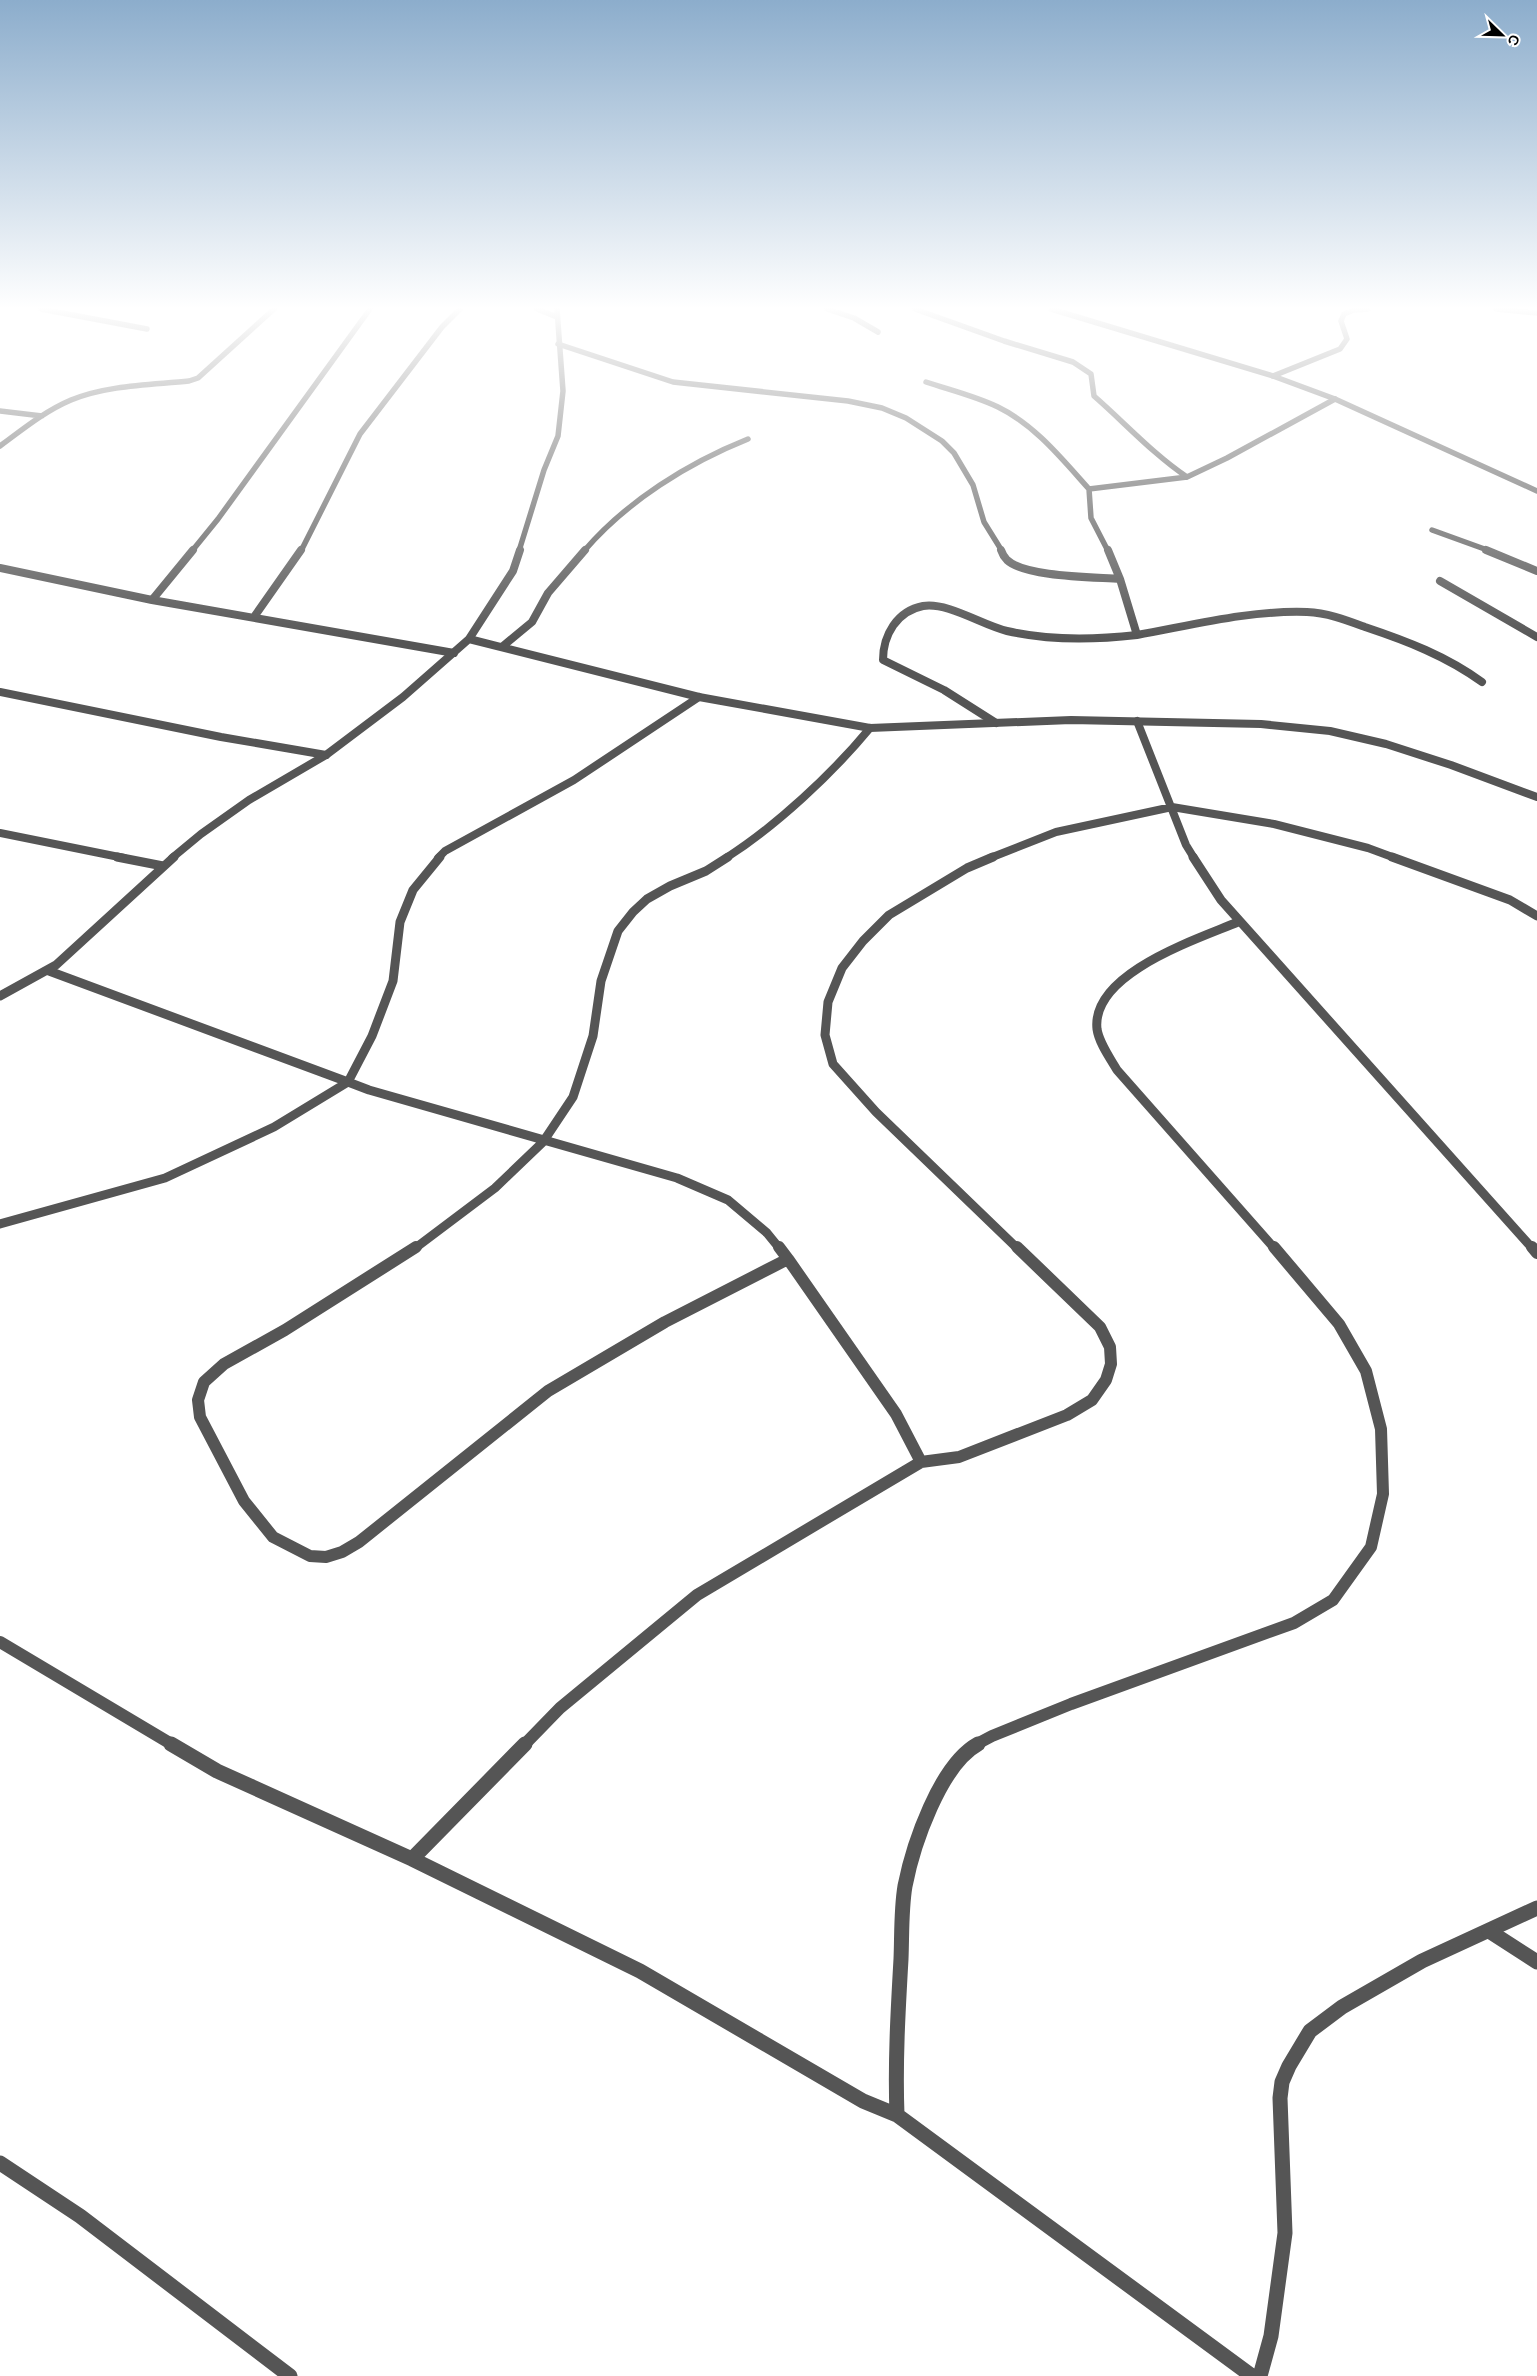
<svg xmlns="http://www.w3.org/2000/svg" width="1537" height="2376" font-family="'Work Sans',sans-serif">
  <rect width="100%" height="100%" fill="#fff"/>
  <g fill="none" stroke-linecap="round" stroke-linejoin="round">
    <path stroke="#555" stroke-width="5.5" d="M 41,309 L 147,329
      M 537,309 L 557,317
      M 827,309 L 854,318 L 878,332
      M 915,309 L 1004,341 L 1073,362 L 1091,374 L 1094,396 C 1125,423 1153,454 1187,477
      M 1496,309 L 1537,313
      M 558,344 L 673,382 L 848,401 L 882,408 L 906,418 L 942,441 L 954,453 L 973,485 L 984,522 L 1002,551
      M 1273,376 L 1340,349 L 1347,339 L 1341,321 L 1344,314 L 1354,310 L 1368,309
      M 926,382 C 950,390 975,396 998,407 C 1035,425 1062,459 1089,489
      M 0,411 L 42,416
      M 0,446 C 23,429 45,411 71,400 C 108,385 150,385 189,381 L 198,378 L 274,309
      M 1432,530 L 1490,551
      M 192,551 L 218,519 L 370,309
      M 301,551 L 360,434 L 442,327 L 460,309
      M 1108,551 L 1091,518 L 1089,489 L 1187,477 L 1227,458 L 1335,399"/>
    <path stroke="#555" stroke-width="8" d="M 1108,550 L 1120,579
      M 1486,550 L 1537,571
      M 0,568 L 152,600 L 454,653
      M 1440,581 L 1537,637
      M 152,600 L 193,550
      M 254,617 L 301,550
      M 1137,635 C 1193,625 1250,610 1307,612 C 1328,613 1346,620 1365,627 C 1407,641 1446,656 1482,682
      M 0,692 L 221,737 L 326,755
      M 1137,721 L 1186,845 L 1194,858
      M 996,723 L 944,690 L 883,660 C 883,635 897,611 923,606 C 948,602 982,625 1007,631 C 1050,641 1093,640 1137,635 L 1120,579 C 1094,577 1025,577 1007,560 C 1004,557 1002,553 1001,550
      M 0,833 L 124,858
      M 438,858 L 445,851 L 574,780 L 699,697
      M 726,858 C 776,826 832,774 870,728
      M 990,858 L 1056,832 L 1172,807 L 1274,824 L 1368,848 L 1395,858"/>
    <path stroke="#555" stroke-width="9" d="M 117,857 L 163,866
      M 993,857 L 967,868 L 889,915 L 863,941 L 842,968 L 828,1002 L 825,1035 L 833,1064 L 876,1112 L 1018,1249
      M 1193,857 L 1221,900 L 1533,1249
      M 1392,857 L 1510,900 L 1537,916
      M 1238,922 C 1198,939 1091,973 1097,1029 C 1099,1043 1110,1058 1117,1070 L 1275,1249
      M 49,971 L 348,1082 L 372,1036 L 393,981 L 400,922 L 413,890 L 440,857
      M 0,1224 L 165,1178 L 274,1127 L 348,1082 L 369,1090 L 677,1178 L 728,1200 L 767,1233 L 780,1249
      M 414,1249 L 495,1188 L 543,1142 L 573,1097 L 593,1036 L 601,981 L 618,931 L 633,912 L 647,899 L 670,886 L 706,871 L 728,857"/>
    <path stroke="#555" stroke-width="12" d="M 416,1247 L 285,1330 L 224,1364 L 204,1382 L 198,1400 L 200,1417 L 244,1501 L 273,1537 L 310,1556 L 326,1557 L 342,1552 L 359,1542 L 548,1391 L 665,1322 L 788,1259 L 896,1414 L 921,1462
      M 779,1247 L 788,1259
      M 1532,1247 L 1537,1253
      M 0,1642 L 173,1745
      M 524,1745 L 560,1708 L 697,1595 L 921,1462 L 959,1457 L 1067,1415 L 1092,1400 L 1106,1380 L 1111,1364 L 1110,1347 L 1100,1327 L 1017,1247
      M 975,1745 L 992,1736 L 1071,1704 L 1294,1623 L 1333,1600 L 1371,1547 L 1383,1494 L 1381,1429 L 1366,1371 L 1339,1324 L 1274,1247"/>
    <path stroke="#555" stroke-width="15" d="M 171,1744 L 217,1771 L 412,1859 L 640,1971 L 863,2101 L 897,2115 L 1252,2376
      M 412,1859 L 525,1744
      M 897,2115 C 895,2063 898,2011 901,1959 C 902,1935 901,1910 905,1886 C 913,1845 940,1765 978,1744
      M 1260,2376 L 1271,2336 L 1285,2233 L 1280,2098 L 1282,2082 L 1289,2066 L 1310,2031 L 1342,2007 L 1422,1961 L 1537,1908"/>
    <path stroke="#555" stroke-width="5.5" d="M 1051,309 L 1273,376 L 1335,399 L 1537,491
      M 519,551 L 544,470 L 558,436 L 563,391 L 557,309
      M 584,551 C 627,501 688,463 748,439"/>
    <path stroke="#555" stroke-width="8" d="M 469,639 L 699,697 L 870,728 L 1071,720 L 1261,724 L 1330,731 L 1386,744 L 1451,765 L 1537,797
      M 503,646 L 532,622 L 548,593 L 585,550
      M 172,858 L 201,834 L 249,800 L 326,755 L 403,697 L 469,639 L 513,571 L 520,550"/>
    <path stroke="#555" stroke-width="9" d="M 0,996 L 56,965 L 174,857"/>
    <path stroke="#555" stroke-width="15" d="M 1489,1931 L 1537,1962
      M 0,2163 L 80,2216 L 290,2376"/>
  </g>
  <linearGradient id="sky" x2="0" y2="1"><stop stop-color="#8cadcc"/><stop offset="0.48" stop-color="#fff"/><stop offset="1" stop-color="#fff" stop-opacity="0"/></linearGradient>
  <rect width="1537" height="642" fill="url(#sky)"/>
  <g transform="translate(1502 35) rotate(113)" stroke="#ffffff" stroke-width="4" paint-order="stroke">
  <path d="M0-4L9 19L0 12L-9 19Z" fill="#000000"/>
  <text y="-8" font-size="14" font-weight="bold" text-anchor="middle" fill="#000000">С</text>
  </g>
</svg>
